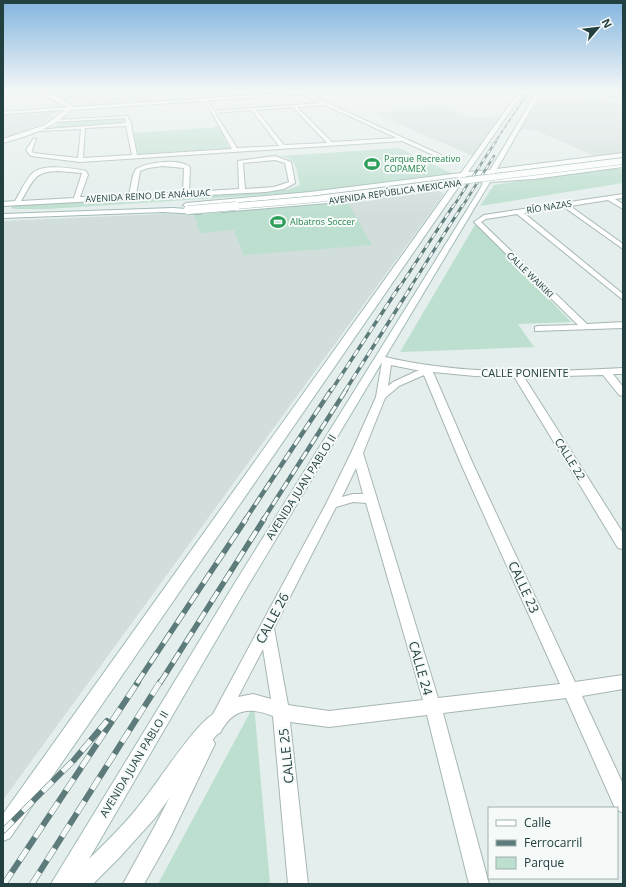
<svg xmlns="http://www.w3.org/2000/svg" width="626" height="887" font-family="'Open Sans',sans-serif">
  <rect width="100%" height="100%" fill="#e4eeec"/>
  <path fill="#d2dedc" d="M 74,90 L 151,90 L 154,100 L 85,104 L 51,92 Z
    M 542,92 L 606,100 L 623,106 L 623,154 L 600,158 L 539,132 L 539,131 L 520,129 Z
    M 445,107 L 471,118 L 499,116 L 473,156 L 373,113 Z
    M 58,111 L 45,122 L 20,133 L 3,138 L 3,115 Z
    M 428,191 L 439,191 L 444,194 L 3,800 L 3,221 L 205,212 L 363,199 Z"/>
  <path fill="#bddfcf" d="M 548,90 L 623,90 L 623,101 L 610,97 L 592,98 L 547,93 Z
    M 123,118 L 125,124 L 50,129 L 62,122 Z
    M 219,127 L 230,150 L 139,156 L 133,133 Z
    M 399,148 L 453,174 L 325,191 L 48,209 L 16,209 L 11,208 L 12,206 L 287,190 L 300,185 C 296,169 298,159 280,156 Z
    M 597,169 L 623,169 L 623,183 L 480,206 L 494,185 Z
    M 347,201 L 372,245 L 244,255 L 234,230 L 200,233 L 194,214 Z
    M 476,223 L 571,322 L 518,324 L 534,347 L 400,352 Z
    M 254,705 L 270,884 L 158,884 Z"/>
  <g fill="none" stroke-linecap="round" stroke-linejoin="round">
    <defs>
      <path id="street" d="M 374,90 L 352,92 L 350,91 L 350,90 Z
        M 301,91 L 452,160 L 447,161 L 402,141 L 80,162 L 31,156 L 26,150 L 34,138 L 36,139 L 32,150 L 33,153 L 78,158 L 81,129 L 38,131 L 36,130 L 126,123 L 125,118 L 54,122 L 56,120 L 127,116 L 132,124 L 131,125 L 137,155 L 232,149 L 203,97 L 205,97 L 214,111 L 320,103 L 298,92 ZM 325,105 L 397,138 L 332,142 L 297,107 ZM 293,107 L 327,143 L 284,145 L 256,110 ZM 252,110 L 279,146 L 237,148 L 215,113 ZM 126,126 L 132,155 L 83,158 L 85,128 Z
        M 275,156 L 291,162 L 295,183 L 284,189 L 266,192 L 3,206 L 3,202 L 15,201 C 21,192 25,179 34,172 C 44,164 73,168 86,171 L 88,175 L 80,197 L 129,195 L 133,175 L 136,169 C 149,162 178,158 190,167 L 189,192 L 239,189 L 238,161 ZM 275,160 L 285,163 L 289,182 L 274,187 L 245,189 L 243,163 ZM 163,166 L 184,168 L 183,192 L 136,195 L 140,171 L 148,168 ZM 58,171 L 82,173 L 74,198 L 21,201 C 33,182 33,171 58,171 Z
        M 623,194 L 623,198 L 615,199 L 623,204 L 623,209 L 608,200 L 570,206 L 623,244 L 623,249 L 564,207 L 524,213 L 623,294 L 623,300 L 517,214 L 486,219 L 481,222 L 587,324 L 623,322 L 623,328 L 535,331 L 535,327 L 538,326 L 578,325 L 474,222 L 484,215 Z
        M 381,356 C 461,376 542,372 623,368 L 623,374 L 613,374 L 623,387 L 623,396 L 619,395 L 603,375 L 524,377 L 623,533 L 623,549 L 618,548 L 515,378 L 475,376 L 433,372 L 473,464 L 575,682 L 623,675 L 623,689 L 582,696 L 623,784 L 623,813 L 615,808 L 566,698 L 443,713 L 489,884 L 469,884 L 427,715 L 329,727 L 290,722 L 308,884 L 288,884 L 273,716 C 250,707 233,708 220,733 L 214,735 L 208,733 L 206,727 L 326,504 L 351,453 L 376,397 L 382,362 L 376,359 ZM 391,365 L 416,370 L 419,370 L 393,382 L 388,386 ZM 424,375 L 461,464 L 560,684 L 438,698 L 363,453 L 385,398 L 399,386 ZM 356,468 L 363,494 L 353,494 L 342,497 ZM 353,502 L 366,503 L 423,700 L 329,711 L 288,705 L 274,628 L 336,507 ZM 263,649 L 271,699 L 253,694 L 238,697 Z
        M 206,735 L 212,738 L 215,744 L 212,750 L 171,836 L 144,884 L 123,884 L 157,822 L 200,738 Z"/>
      <path id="secondary" d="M 33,90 C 45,90 65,99 73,107 L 331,90 L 360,90 L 71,110 C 52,129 28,136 3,143 L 3,139 L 45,125 L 65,110 L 3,114 L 3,112 L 68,107 Z
        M 520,90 L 525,90 L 468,172 L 490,170 L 538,90 L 542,90 L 497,169 L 623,153 L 623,157 L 495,173 L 492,178 L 534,175 L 623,163 L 623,167 L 534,179 L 490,182 L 243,594 L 89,859 C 107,841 126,823 141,803 C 158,783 196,721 217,712 L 223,715 L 226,721 L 223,727 L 199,757 L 155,818 L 119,858 L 93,884 L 51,884 L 233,586 L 480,189 L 483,183 L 478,181 L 485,179 L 488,174 L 466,176 L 10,838 L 3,841 L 3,814 L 458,177 L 310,196 L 186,207 L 183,205 L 186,203 L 310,192 L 461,173 Z
        M 433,185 L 435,186 L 435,188 L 339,202 L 222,212 L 219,210 L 222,208 L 339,198 Z
        M 173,208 L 200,210 L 203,212 L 200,214 L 163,212 L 3,218 L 3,214 Z"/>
    </defs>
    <use href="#street" stroke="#a6b6b5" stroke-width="2"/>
    <use href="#secondary" stroke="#a2bab8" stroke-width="2"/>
    <use href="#street" fill="#fff" fill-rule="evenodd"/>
    <use href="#secondary" fill="#fff" fill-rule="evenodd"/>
    <defs>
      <path id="rail-far6" d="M 495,142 L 530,90"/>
      <path id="rail-far5" d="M 453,207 L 496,141
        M 462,207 L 494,156"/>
      <path id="rail-far4" d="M 399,288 L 453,206
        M 410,288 L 462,206"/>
      <path id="rail-far3" d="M 331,391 L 399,287
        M 345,391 L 411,287"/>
      <path id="rail-far2" d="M 245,520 L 331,390
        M 263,520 L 346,390"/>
      <path id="rail-far1" d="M 137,683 L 246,519
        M 160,683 L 264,519"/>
      <path id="rail" d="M 3,831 L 74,760 L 107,721
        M 4,884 L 138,682
        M 32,884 L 160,682"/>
    </defs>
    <use href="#rail-far6" stroke="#5e7b7b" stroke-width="1.5"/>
    <use href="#rail-far5" stroke="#5e7b7b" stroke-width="2.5"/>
    <use href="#rail-far4" stroke="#5e7b7b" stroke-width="3"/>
    <use href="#rail-far3" stroke="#5e7b7b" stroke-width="3.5"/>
    <use href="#rail-far2" stroke="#5e7b7b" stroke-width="4.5"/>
    <use href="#rail-far1" stroke="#5e7b7b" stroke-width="5.5"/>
    <use href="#rail" stroke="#5e7b7b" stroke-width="6"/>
    <use href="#rail-far6" stroke="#f5faf9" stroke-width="1" stroke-dasharray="3.5" stroke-linecap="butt"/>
    <use href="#rail-far5" stroke="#f5faf9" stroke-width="1.5" stroke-dasharray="4.5" stroke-linecap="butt"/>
    <use href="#rail-far4" stroke="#f5faf9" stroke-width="2" stroke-dasharray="6" stroke-linecap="butt"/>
    <use href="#rail-far3" stroke="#f5faf9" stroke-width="2.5" stroke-dasharray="7" stroke-linecap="butt"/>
    <use href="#rail-far2" stroke="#f5faf9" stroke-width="3" stroke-dasharray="9" stroke-linecap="butt"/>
    <use href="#rail-far1" stroke="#f5faf9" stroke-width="4" stroke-dasharray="12" stroke-linecap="butt"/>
    <use href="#rail" stroke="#f5faf9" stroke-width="5" stroke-dasharray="14" stroke-linecap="butt"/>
    <defs>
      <path id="secondary-bridge-far1" d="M 224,207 L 317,199 L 623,161"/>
      <path id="secondary-bridge" d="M 188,210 L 236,206"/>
    </defs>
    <use href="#secondary-bridge-far1" stroke="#a2bab8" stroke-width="7" stroke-linecap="butt"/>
    <use href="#secondary-bridge" stroke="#a2bab8" stroke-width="9" stroke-linecap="butt"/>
    <use href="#secondary-bridge-far1" stroke="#fff" stroke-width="6"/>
    <use href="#secondary-bridge" stroke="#fff" stroke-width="8"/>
  </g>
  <linearGradient id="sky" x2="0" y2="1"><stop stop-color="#83b4e0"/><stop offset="0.42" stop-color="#f3f7f6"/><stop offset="1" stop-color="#f3f7f6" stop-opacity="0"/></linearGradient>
  <rect width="626" height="215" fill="url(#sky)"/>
  <defs>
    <symbol id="stadium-bare" viewBox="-9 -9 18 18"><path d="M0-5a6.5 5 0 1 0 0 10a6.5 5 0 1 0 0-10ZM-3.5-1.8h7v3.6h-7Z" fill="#2e9e5b" stroke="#f5faf9" stroke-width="2.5" paint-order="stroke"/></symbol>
  </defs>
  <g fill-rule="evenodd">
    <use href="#stadium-bare" x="361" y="153" width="22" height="22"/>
    <use href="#stadium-bare" x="267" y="211" width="22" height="22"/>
  </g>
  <g text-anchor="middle" stroke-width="4" stroke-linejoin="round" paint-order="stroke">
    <g font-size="9" fill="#27864d" stroke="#f5faf9" text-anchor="start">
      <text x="384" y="162">Parque Recreativo<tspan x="384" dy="10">COPAMEX</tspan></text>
      <text x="290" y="225">Albatros Soccer</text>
    </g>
    <g font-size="9" fill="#234040" stroke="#f5faf9">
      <text transform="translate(395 192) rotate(-8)" y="3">AVENIDA REPÚBLICA MEXICANA</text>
      <text transform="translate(148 196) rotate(-3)" y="3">AVENIDA REINO DE ANÁHUAC</text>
      <text transform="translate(549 207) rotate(-9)" y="3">RÍO NAZAS</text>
      <text transform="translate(530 275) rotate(44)" y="3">CALLE WAIKIKI</text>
    </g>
    <g font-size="11" fill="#234040" stroke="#f5faf9">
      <text x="525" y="377">CALLE PONIENTE</text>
      <text transform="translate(570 459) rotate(58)" y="4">CALLE 22</text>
      <text transform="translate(301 487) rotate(-58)" y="4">AVENIDA JUAN PABLO II</text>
      <text transform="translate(134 764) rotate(-59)" y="4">AVENIDA JUAN PABLO II</text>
    </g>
    <g font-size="13" fill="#234040" stroke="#f5faf9">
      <text transform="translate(524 587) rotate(65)" y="5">CALLE 23</text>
      <text transform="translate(272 618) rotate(-62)" y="5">CALLE 26</text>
      <text transform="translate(421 668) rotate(74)" y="5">CALLE 24</text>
      <text transform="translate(286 756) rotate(-96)" y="5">CALLE 25</text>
    </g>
  </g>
  <rect width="626" height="887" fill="none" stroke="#234040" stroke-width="8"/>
  <rect x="488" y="807" width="130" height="72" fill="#f5faf9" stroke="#a1b0af"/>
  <rect x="496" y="820" width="20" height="6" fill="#ffffff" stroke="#a1b0af"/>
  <text x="524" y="827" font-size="12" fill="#234040">Calle</text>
  <rect x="496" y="840" width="20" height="6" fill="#5e7b7b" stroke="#a1b0af"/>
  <text x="524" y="847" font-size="12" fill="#234040">Ferrocarril</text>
  <rect x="496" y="857" width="20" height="12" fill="#bddfcf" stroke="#a1b0af"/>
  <text x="524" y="867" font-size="12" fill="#234040">Parque</text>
  <g transform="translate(598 28) rotate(62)" stroke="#f5faf9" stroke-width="3" paint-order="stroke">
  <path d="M0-3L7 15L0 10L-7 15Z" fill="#234040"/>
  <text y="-6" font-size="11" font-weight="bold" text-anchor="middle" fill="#234040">N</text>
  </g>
</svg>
